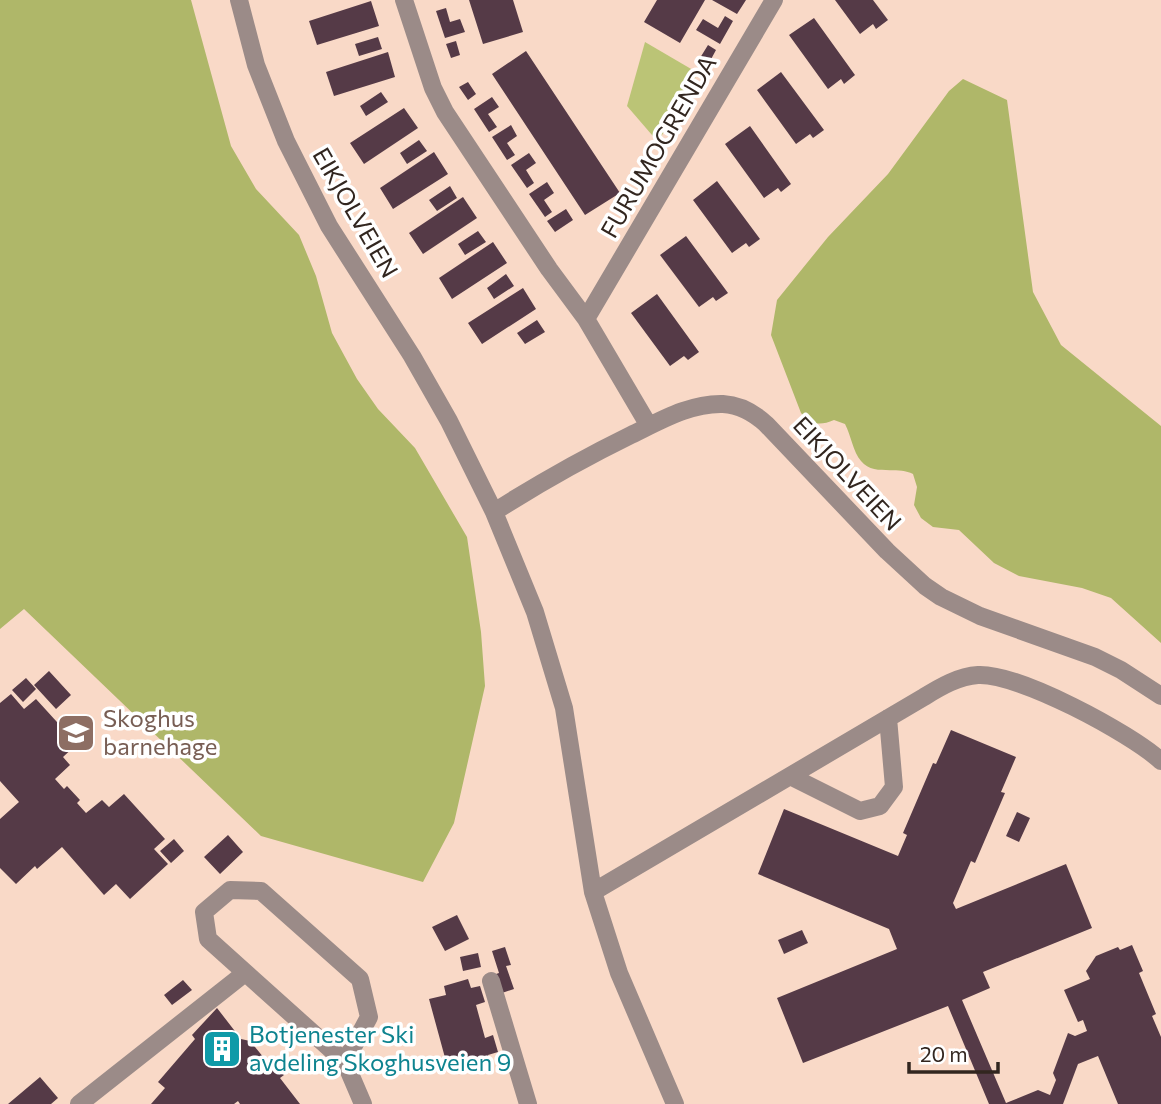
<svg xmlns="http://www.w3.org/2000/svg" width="1161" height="1104" font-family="Commissioner,sans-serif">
  <rect width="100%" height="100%" fill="#f9d9c7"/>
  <path fill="#bbc476" d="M 645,42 L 698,73 L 658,142 L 627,106 Z"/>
  <path fill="#afb769" d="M 0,0 L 191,0 L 231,146 L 256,189 L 299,235 L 316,276 L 332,333 L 357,379 L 378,409 L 415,448 L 467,537 L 481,632 L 485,686 L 454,823 L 423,882 L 261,836 L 24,609 L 0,629 Z
    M 963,79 L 1007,100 L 1033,292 L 1061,345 L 1161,426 L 1161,643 L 1111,598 L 1082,588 L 1019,576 L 994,563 L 959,530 L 933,527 L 921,518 L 914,505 L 917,487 L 913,474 C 897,465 874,477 861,461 C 853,452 851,435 845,424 L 834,420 C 820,426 811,425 801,413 L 771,335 L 777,300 L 828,237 L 888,174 L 949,91 Z"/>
  <path fill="#553a47" d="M 469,0 L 513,0 L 523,32 L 483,44 Z
    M 657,0 L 705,0 L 680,43 L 644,22 Z
    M 712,0 L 746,0 L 737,14 Z
    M 835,0 L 873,0 L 888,20 L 876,29 L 873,24 L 860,34 Z
    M 371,1 L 379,26 L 317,45 L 309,21 Z
    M 446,8 L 450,22 L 460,19 L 465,32 L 445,38 L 436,11 Z
    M 725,16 L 733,21 L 720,44 L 696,30 L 703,19 L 718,28 Z
    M 814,18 L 855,75 L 844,84 L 841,79 L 828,89 L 789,35 Z
    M 378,37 L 382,49 L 359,56 L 355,44 Z
    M 456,41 L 460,55 L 451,58 L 446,44 Z
    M 708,45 L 716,50 L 709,63 L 700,58 Z
    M 526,51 L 620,193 L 585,215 L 492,74 Z
    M 388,52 L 395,77 L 334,96 L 326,72 Z
    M 781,72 L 824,130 L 813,138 L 810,134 L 796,144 L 757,90 Z
    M 468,82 L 476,94 L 468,100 L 459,87 Z
    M 381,92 L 388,102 L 366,116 L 360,106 Z
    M 492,97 L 499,107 L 488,114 L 497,127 L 489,132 L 474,109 Z
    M 404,108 L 418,128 L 364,164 L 350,143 Z
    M 511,125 L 517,136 L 507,143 L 515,155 L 507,160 L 492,137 Z
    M 750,126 L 791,184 L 781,192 L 778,188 L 764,198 L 725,144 Z
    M 419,140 L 427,151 L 407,164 L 400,153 Z
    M 434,152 L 448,174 L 393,209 L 380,188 Z
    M 529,153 L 536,163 L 526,170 L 534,183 L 527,188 L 511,165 Z
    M 717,181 L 760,239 L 749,247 L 746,243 L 732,253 L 693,200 Z
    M 547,182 L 554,193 L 544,200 L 552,212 L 545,217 L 529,194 Z
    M 450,186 L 457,198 L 437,211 L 429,200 Z
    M 463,197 L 477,218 L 423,254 L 409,233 Z
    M 566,209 L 573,220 L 555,232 L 547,221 Z
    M 478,231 L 486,242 L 465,255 L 458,244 Z
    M 686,236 L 728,293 L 716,301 L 713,297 L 699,307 L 660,255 Z
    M 493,242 L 507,263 L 452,299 L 439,278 Z
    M 506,274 L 514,286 L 494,299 L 487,288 Z
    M 523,288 L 536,309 L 482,344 L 468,323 Z
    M 657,294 L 699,352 L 688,360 L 684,356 L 670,366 L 631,313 Z
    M 537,320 L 545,332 L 525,344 L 517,333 Z
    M 49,671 L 71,695 L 56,709 L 34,685 Z
    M 26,678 L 36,689 L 23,702 L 12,690 Z
    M 11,694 L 24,709 L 36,699 L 77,744 L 63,757 L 70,765 L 55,779 L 64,789 L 67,786 L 80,800 L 77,803 L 86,813 L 102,800 L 109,807 L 124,794 L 165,839 L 154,849 L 168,864 L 130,899 L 116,884 L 104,895 L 62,847 L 37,869 L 35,866 L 16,884 L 0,868 L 0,819 L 19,802 L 0,781 L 0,703 Z
    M 951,730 L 1016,757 L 1001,792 L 1005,793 L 975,863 L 971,861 L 953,903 L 956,909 L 1066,864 L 1092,928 L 983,972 L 990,988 L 962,1000 L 1006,1103 L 1038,1090 L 1050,1095 L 1056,1080 L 1053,1073 L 1068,1033 L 1075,1036 L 1087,1031 L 1083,1020 L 1078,1022 L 1064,990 L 1090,979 L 1086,971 L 1096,956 L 1118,947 L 1120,950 L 1132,945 L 1143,971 L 1139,973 L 1156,1014 L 1152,1016 L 1161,1037 L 1161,1104 L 1118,1104 L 1098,1056 L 1078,1064 L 1063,1104 L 989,1104 L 948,1006 L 803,1063 L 777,998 L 897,949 L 889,929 L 758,874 L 784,809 L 898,856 L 907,835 L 903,833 L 933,763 L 936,764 Z
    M 1017,812 L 1030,818 L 1019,842 L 1006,836 Z
    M 228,835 L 243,852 L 220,874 L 204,857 Z
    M 174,839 L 184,851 L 171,863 L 160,851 Z
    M 457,915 L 469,939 L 445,951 L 432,927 Z
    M 802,930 L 808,943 L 784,954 L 778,940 Z
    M 505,947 L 511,965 L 506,966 L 514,989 L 499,994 L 493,975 L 499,973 L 492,951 Z
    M 478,953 L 481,967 L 463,971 L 460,957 Z
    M 468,979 L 471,988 L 480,986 L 485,1002 L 476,1005 L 485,1038 L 493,1035 L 498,1052 L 488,1055 L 491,1064 L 466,1070 L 464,1061 L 447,1065 L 429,999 L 446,995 L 444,986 Z
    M 183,980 L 192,990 L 172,1005 L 164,995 Z
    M 217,1008 L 241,1039 L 250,1041 L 264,1058 L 272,1060 L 284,1075 L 280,1078 L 300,1104 L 240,1104 L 238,1101 L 234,1104 L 151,1104 L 165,1088 L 158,1082 L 195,1039 L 192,1035 Z
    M 40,1077 L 58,1098 L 51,1104 L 8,1104 Z"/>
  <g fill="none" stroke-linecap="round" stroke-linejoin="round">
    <path stroke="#9b8b88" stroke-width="18" d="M 239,0 L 256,65 L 286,141 L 329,226 L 412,356 L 449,421 L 494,512 L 535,612 L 564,708 L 593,892 L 619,973 L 675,1104
      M 404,0 L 433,88 L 445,112 L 549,269 L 586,319 L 649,426
      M 586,319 L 774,0
      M 494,512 C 538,484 584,458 631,435 C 660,421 690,403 723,404 C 740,405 753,412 766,424 L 887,551 L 925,586 L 941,597 L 980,616 L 1095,657 L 1121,670 L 1161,696
      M 790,776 L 860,811 L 880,806 L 894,787 L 888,718
      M 593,892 L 924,697 C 940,687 959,676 978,675 C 1019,673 1130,733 1161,761
      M 491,981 L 528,1104
      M 345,1062 L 369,1017 L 360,979 L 261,891 L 230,890 L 204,912 L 208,939 L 345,1062 L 363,1104
      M 79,1104 L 245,973"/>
  </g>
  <defs>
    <symbol id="school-square" viewBox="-11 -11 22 22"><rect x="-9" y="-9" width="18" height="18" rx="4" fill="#8d6e63" stroke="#fff"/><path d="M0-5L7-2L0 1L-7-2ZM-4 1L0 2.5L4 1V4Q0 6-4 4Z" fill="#fff"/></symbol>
    <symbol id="building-square" viewBox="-11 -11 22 22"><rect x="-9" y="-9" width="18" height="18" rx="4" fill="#0f9aa8" stroke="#fff"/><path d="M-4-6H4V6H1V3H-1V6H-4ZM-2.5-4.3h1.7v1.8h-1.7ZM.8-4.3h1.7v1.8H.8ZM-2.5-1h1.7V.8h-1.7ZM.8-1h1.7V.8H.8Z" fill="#fff"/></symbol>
  </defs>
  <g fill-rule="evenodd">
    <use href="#school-square" x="54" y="711" width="44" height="44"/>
    <use href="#building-square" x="200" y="1027" width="44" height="44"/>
  </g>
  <g text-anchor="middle" stroke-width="7" stroke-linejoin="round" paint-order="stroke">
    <g font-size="24" fill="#32261f" stroke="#fff">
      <text transform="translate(659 147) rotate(-60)" y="8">FURUMOGRENDA</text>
      <text transform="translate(355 213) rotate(60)" y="8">EIKJOLVEIEN</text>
      <text transform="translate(847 474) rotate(47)" y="8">EIKJOLVEIEN</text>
    </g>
    <g font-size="24" fill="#785e54" stroke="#fff" text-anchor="start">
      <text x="103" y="727">Skoghus<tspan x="103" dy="28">barnehage</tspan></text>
    </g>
    <g font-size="24" fill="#0d838f" stroke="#fff" text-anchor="start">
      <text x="249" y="1043">Botjenester Ski<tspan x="249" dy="28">avdeling Skoghusveien 9</tspan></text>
    </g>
  </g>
  <path d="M909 1062v10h89v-10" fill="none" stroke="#32261f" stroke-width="3.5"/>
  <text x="920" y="1062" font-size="21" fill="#32261f" stroke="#ffffff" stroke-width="5" paint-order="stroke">20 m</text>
</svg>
